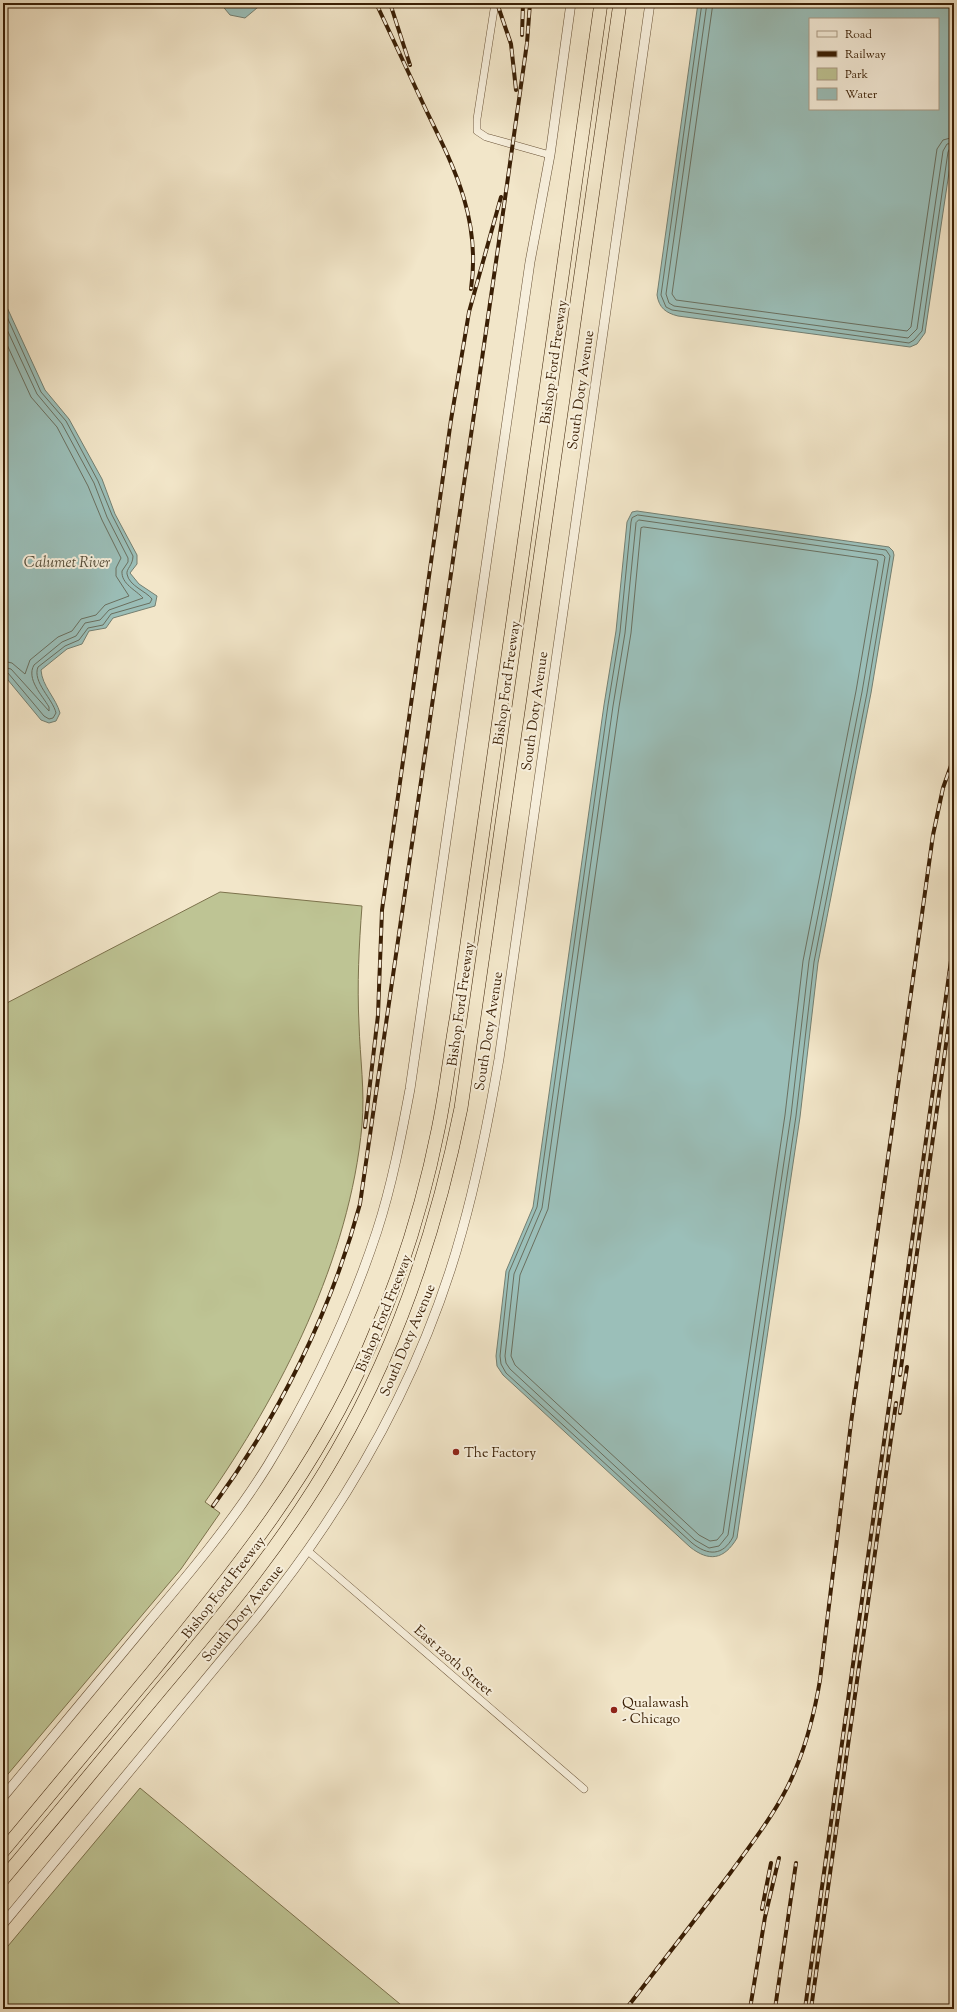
<svg xmlns="http://www.w3.org/2000/svg" width="957" height="2012" font-family="'Sorts Mill Goudy',serif">
  <rect width="100%" height="100%" fill="#f2e6c9"/>
  <filter id="stains"><feTurbulence type="fractalNoise" baseFrequency=".005" numOctaves="4"/><feColorMatrix values="0 0 0 0 .2 0 0 0 0 .09 0 0 0 0 .02 0 0 0 .5 -.17"/></filter>
  <radialGradient id="worn" r=".72"><stop offset=".6" stop-color="#630" stop-opacity="0"/><stop offset="1" stop-color="#630" stop-opacity=".3"/></radialGradient>
  <path fill="#bec494" stroke="#7c724c" d="M 220,892 L 362,906 C 359,945 357,984 359,1024 C 360,1058 365,1091 362,1125 C 350,1258 281,1394 205,1502 L 220,1513 L 181,1569 L 3,1780 L 3,1005 Z
    M 140,1788 L 406,2009 L 3,2009 L 3,1952 Z"/>
  <path fill="#9bbfb9" stroke="#747f71" fill-rule="evenodd" d="M 220,3 L 263,3 L 245,18 L 230,15 Z
    M 698,3 L 954,3 L 954,139 L 925,333 L 917,344 L 910,347 L 678,316 C 666,313 659,308 657,295 ZM 810,19 L 938,19 L 938,109 L 810,109 Z
    M 3,286 L 5,303 L 45,390 L 69,419 L 102,479 L 115,514 L 137,555 L 137,564 L 130,573 L 139,584 L 157,596 L 155,606 L 113,618 L 106,628 L 89,631 L 82,644 L 67,649 L 41,670 C 42,686 56,698 60,713 L 56,721 L 49,723 L 41,720 L 3,674 Z
    M 637,511 L 889,547 L 893,551 L 894,555 L 871,693 L 818,963 L 800,1117 L 737,1538 C 724,1560 709,1562 690,1547 L 503,1375 L 497,1366 L 496,1356 L 506,1271 L 533,1207 L 604,705 L 616,631 L 627,522 L 632,512 Z"/>
  <g fill="none" stroke-linecap="round" stroke-linejoin="round">
    <path stroke="#6a6f5f" stroke-width="1" d="M 702,3 L 661,295 L 666,307 L 672,310 L 909,343 L 914,340 L 922,331 L 948,152 L 950,148 L 954,148
      M 707,3 L 666,294 L 669,303 L 674,306 L 908,338 L 917,329 L 943,151 L 947,144 L 954,143
      M 713,3 L 672,294 L 676,300 L 907,331 L 911,327 L 937,149 L 943,140 L 954,137
      M 3,308 L 41,392 L 66,421 L 98,481 L 112,515 L 133,556 C 133,565 126,569 127,574 C 129,586 146,591 152,599 L 150,603 L 111,614 L 103,625 L 88,628 L 79,640 L 65,646 L 38,667 C 32,682 53,699 56,713 L 53,718 L 49,719 L 44,716 L 8,673 L 3,672
      M 3,321 L 37,394 L 62,424 L 94,483 L 107,517 L 128,558 L 128,562 L 122,571 C 121,584 136,590 143,598 L 109,610 L 100,620 L 85,623 L 76,636 L 62,642 L 34,665 C 26,679 42,695 49,707 L 49,711 L 11,669 L 3,667
      M 3,336 L 31,397 L 57,427 L 88,486 L 102,520 L 121,558 L 116,568 L 116,576 L 129,596 L 105,605 L 96,615 L 81,619 L 72,631 L 58,637 L 30,660 L 25,674 L 12,663 L 3,661
      M 638,515 L 886,550 L 890,556 L 867,693 L 814,962 L 796,1116 L 733,1537 C 723,1556 708,1556 692,1543 L 506,1373 L 501,1364 L 500,1356 L 509,1272 L 537,1207 L 608,705 L 620,632 L 631,522 L 632,518 Z
      M 639,520 L 883,555 L 885,557 L 862,692 L 809,961 L 791,1115 L 728,1535 L 719,1546 L 709,1548 L 695,1540 L 510,1369 L 506,1363 L 505,1356 L 514,1274 L 542,1208 L 613,706 L 625,633 L 636,523 Z
      M 644,527 L 877,560 L 878,562 L 856,691 L 803,961 L 785,1115 L 723,1533 L 717,1540 L 710,1541 L 699,1535 L 515,1365 L 511,1356 L 520,1275 L 548,1209 L 619,707 L 631,633 L 641,528 Z"/>
    <defs>
      <path id="minor" d="M 495,3 L 477,119 L 477,131 L 486,137 L 550,155
        M 308,1551 L 584,1789"/>
      <path id="tertiary" d="M 3,1797 C 50,1740 97,1684 144,1627 C 188,1575 232,1523 268,1465 C 313,1391 350,1313 377,1231 C 392,1185 401,1137 410,1089 L 530,262 L 550,155 L 571,3
        M 3,1924 L 258,1616 C 350,1502 423,1373 462,1231 C 478,1174 489,1117 499,1059 L 650,3"/>
      <path id="motorway" d="M 3,1851 C 53,1791 103,1731 153,1671 C 236,1570 317,1469 369,1348 C 400,1278 423,1205 438,1130 C 446,1092 450,1053 457,1014 L 601,3
        M 3,1879 C 56,1816 108,1753 161,1689 C 225,1613 288,1537 337,1451 C 399,1344 437,1228 461,1108 L 620,3"/>
    </defs>
    <use href="#minor" stroke="#685136" stroke-width="8"/>
    <use href="#tertiary" stroke="#685136" stroke-width="10"/>
    <use href="#motorway" stroke="#3a1f05" stroke-width="14"/>
    <use href="#minor" stroke="#f7efdc" stroke-width="7"/>
    <use href="#tertiary" stroke="#f7efdc" stroke-width="9"/>
    <use href="#motorway" stroke="#f2e6c9" stroke-width="13"/>
    <defs>
      <path id="rail" d="M 376,3 C 393,39 409,74 426,110 C 455,169 481,220 471,289
        M 390,3 L 410,65
        M 497,3 L 511,44 L 516,90
        M 522,35 L 523,3
        M 365,1127 L 378,1015 L 382,910 L 451,420 L 469,312 L 501,197
        M 900,1375 L 954,987
        M 900,1413 L 907,1367
        M 213,1506 C 279,1416 331,1312 360,1204 L 499,241 L 527,43 L 530,3
        M 762,1909 L 771,1863
        M 626,2009 C 661,1963 697,1918 731,1872 C 755,1839 781,1806 796,1768 C 808,1739 815,1710 820,1680 L 851,1423 L 933,835 L 943,788 L 954,757
        M 750,2009 L 765,1917 L 779,1858
        M 775,2009 L 796,1863
        M 805,2009 L 954,939
        M 811,2009 L 896,1403"/>
    </defs>
    <use href="#rail" stroke="#3a1f05" stroke-width="4"/>
    <use href="#rail" stroke="#f7efdc" stroke-width="2.5" stroke-dasharray="8" stroke-linecap="butt"/>
  </g>
  <g fill="#8f2418" stroke="#f7efdc" stroke-width="1.5">
    <circle cx="456" cy="1452" r="4"/>
    <circle cx="614" cy="1710" r="4"/>
  </g>
  <g text-anchor="middle" stroke-width="4" stroke-linejoin="round" paint-order="stroke">
    <g font-size="14" fill="#3a1f05" stroke="#f7efdc">
      <text transform="translate(553 362) rotate(-82)" y="5">Bishop Ford Freeway</text>
      <text transform="translate(580 390) rotate(-82)" y="5">South Doty Avenue</text>
      <text transform="translate(506 683) rotate(-82)" y="5">Bishop Ford Freeway</text>
      <text transform="translate(534 711) rotate(-82)" y="5">South Doty Avenue</text>
      <text transform="translate(460 1004) rotate(-82)" y="5">Bishop Ford Freeway</text>
      <text transform="translate(488 1031) rotate(-81)" y="5">South Doty Avenue</text>
      <text transform="translate(383 1313) rotate(-68)" y="5">Bishop Ford Freeway</text>
      <text transform="translate(407 1340) rotate(-67)" y="5">South Doty Avenue</text>
      <text transform="translate(223 1587) rotate(-52)" y="5">Bishop Ford Freeway</text>
      <text transform="translate(242 1613) rotate(-51)" y="5">South Doty Avenue</text>
      <text transform="translate(454 1660) rotate(41)" y="5">East 120th Street</text>
    </g>
    <g font-size="14" fill="#3a1f05" stroke="#f7efdc" text-anchor="start">
      <text x="464" y="1457">The Factory</text>
      <text x="622" y="1707">Qualawash<tspan x="622" dy="16">- Chicago</tspan></text>
    </g>
    <g font-size="15" font-style="italic" fill="#574f3b" stroke="#f7efdc">
      <text x="67" y="567">Calumet River</text>
    </g>
  </g>
  <rect width="957" height="2012" fill="none" stroke="#f2e6c9" stroke-width="16"/>
  <rect x="4" y="4" width="949" height="2004" fill="none" stroke="#3a1f05" stroke-width="2"/>
  <rect x="8" y="8" width="941" height="1996" fill="none" stroke="#3a1f05"/>
  <rect x="809" y="18" width="130" height="92" fill="#f7efdc" stroke="#ab9c86"/>
  <rect x="817" y="31" width="20" height="6" fill="#f7efdc" stroke="#ab9c86"/>
  <text x="845" y="38" font-size="12" fill="#3a1f05">Road</text>
  <rect x="817" y="51" width="20" height="6" fill="#3a1f05" stroke="#ab9c86"/>
  <text x="845" y="58" font-size="12" fill="#3a1f05">Railway</text>
  <rect x="817" y="68" width="20" height="12" fill="#bec494" stroke="#ab9c86"/>
  <text x="845" y="78" font-size="12" fill="#3a1f05">Park</text>
  <rect x="817" y="88" width="20" height="12" fill="#9bbfb9" stroke="#ab9c86"/>
  <text x="845" y="98" font-size="12" fill="#3a1f05">Water</text>
  <rect width="100%" height="100%" filter="url(#stains)"/>
  <rect width="100%" height="100%" fill="url(#worn)"/>
</svg>
